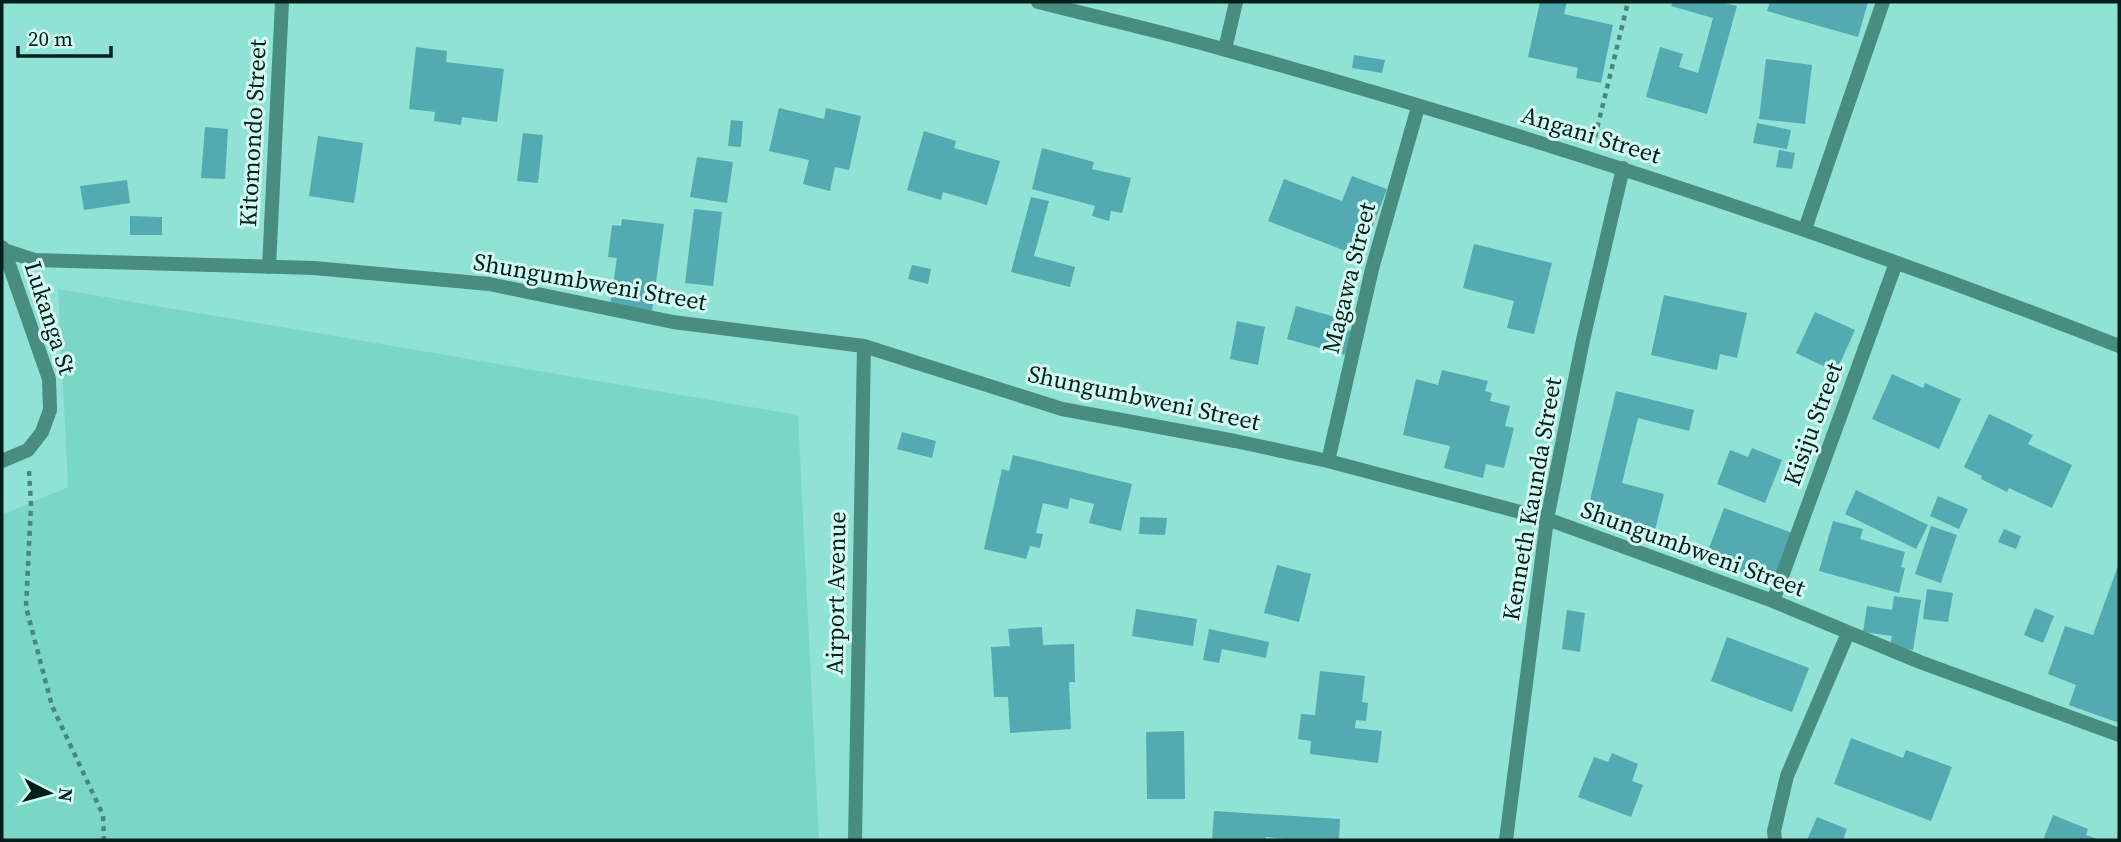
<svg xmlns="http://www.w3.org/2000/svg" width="2121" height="842" font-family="'Source Serif 4',serif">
  <rect width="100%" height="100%" fill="#90e3d4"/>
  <path fill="#7ad7c6" d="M 58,289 L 798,415 L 819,840 L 2,840 L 2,515 L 68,487 Z"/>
  <path fill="#53aab0" d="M 1540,2 L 1567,2 L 1564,14 L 1613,25 L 1601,83 L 1576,78 L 1578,68 L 1528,57 Z
    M 1673,2 L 1720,2 L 1737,6 L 1707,114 L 1646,97 L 1660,47 L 1683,54 L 1679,67 L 1698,73 L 1713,18 L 1671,6 Z
    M 1770,2 L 1868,2 L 1858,37 L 1767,11 Z
    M 416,47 L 447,51 L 446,62 L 504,69 L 497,122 L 462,117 L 461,125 L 434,121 L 435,112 L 409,109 Z
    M 1354,55 L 1385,60 L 1382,73 L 1352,68 Z
    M 1766,59 L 1812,65 L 1805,124 L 1759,119 Z
    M 779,108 L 824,119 L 826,108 L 861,116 L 849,170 L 835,167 L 830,191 L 803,184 L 809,160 L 769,151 Z
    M 731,120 L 743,121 L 741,147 L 728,146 Z
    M 1757,123 L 1791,130 L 1787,149 L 1753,143 Z
    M 205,127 L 228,129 L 225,179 L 201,178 Z
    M 924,131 L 956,141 L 954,148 L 1000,161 L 987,205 L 943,192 L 941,200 L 907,190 Z
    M 523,133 L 543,135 L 538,183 L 517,181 Z
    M 318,136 L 363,143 L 354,203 L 309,196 Z
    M 1042,148 L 1094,162 L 1092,169 L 1131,178 L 1122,213 L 1111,211 L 1109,221 L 1092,216 L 1095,206 L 1032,189 Z
    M 1779,150 L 1795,153 L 1792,169 L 1776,167 Z
    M 697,157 L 733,162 L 727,203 L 690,197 Z
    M 1352,176 L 1387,189 L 1361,257 L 1268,221 L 1284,179 L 1342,201 Z
    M 127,180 L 130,203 L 84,210 L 80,186 Z
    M 1031,197 L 1049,201 L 1034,256 L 1075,267 L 1070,287 L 1011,272 Z
    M 694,209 L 722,212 L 713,286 L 685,283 Z
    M 130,216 L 162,217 L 162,235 L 130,235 Z
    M 622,219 L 664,224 L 652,311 L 610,305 L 617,258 L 608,257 L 612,225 L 621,226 Z
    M 1474,244 L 1552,263 L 1534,334 L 1507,328 L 1514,301 L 1463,288 Z
    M 912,265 L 931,269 L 928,284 L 908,279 Z
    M 1664,295 L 1747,313 L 1737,358 L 1720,354 L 1717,370 L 1651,355 Z
    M 1296,306 L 1339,318 L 1337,327 L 1352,331 L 1345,355 L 1287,339 Z
    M 1815,312 L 1855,330 L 1836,372 L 1796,353 Z
    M 1237,321 L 1265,327 L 1258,365 L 1230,359 Z
    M 1442,370 L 1488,381 L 1485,391 L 1492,393 L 1490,401 L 1510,406 L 1505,426 L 1514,428 L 1504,468 L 1486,464 L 1483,478 L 1444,468 L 1450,446 L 1403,435 L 1416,379 L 1438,385 Z
    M 1892,374 L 1923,388 L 1925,383 L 1961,399 L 1939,449 L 1872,419 Z
    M 1616,391 L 1694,410 L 1689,431 L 1638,418 L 1622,483 L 1664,494 L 1654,534 L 1586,517 Z
    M 1989,414 L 2033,435 L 2028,444 L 2072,465 L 2052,508 L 2009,488 L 2007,492 L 1981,479 L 1982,476 L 1964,467 Z
    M 902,432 L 936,441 L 932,458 L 897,449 Z
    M 1752,448 L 1782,460 L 1765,503 L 1717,484 L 1730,450 L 1748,457 Z
    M 1013,455 L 1132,484 L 1121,531 L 1089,523 L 1094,504 L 1070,498 L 1068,509 L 1043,503 L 1036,533 L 1043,534 L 1040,548 L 1030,546 L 1026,559 L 984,549 L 1002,469 L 1009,471 Z
    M 1856,490 L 1928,525 L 1916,549 L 1845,514 Z
    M 1938,496 L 1968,509 L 1959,529 L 1930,516 Z
    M 1724,508 L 1792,533 L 1773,584 L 1705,559 Z
    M 1140,517 L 1167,518 L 1165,535 L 1139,534 Z
    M 1833,521 L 1863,529 L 1860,539 L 1905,552 L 1901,567 L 1905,568 L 1899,593 L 1819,571 Z
    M 1931,526 L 1957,535 L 1941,583 L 1915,574 Z
    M 2004,529 L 2021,536 L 2016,549 L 1998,542 Z
    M 2119,563 L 2119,723 L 2069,705 L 2076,685 L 2048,674 L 2065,626 L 2093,635 Z
    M 1277,565 L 1311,574 L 1299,622 L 1264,613 Z
    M 1927,589 L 1953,593 L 1948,622 L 1923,619 Z
    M 1894,596 L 1921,600 L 1913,650 L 1890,647 L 1892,636 L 1863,632 L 1867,606 L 1892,610 Z
    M 2035,608 L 2054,616 L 2043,643 L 2024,635 Z
    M 1136,609 L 1197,619 L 1193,646 L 1132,636 Z
    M 1567,610 L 1585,613 L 1580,652 L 1562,649 Z
    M 1042,627 L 1043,645 L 1074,644 L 1075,682 L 1069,682 L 1071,729 L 1010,733 L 1008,697 L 994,697 L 991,647 L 1010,646 L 1008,629 Z
    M 1209,629 L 1269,642 L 1266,658 L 1222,649 L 1219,663 L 1203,660 Z
    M 1727,637 L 1809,668 L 1792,712 L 1711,681 Z
    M 1320,671 L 1365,676 L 1362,702 L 1368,703 L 1366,721 L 1356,720 L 1355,728 L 1382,731 L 1378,763 L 1310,754 L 1311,741 L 1298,739 L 1301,714 L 1315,715 Z
    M 1184,731 L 1185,799 L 1147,799 L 1146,732 Z
    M 1851,738 L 1903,758 L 1906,750 L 1952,767 L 1931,821 L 1834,784 Z
    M 1612,753 L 1638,764 L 1632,781 L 1643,785 L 1631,817 L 1578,797 L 1594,757 L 1608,762 Z
    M 1214,811 L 1340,819 L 1339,840 L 1294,840 L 1266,837 L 1265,840 L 1212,840 Z
    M 2053,815 L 2088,829 L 2086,835 L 2100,840 L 2043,840 Z
    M 1817,817 L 1847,829 L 1843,840 L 1807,840 Z"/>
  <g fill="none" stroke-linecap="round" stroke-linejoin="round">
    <path stroke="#4b867b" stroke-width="4.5" stroke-dasharray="5 5" stroke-linecap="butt" d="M 1595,137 L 1628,2
      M 29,471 L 31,505 L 26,607 L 52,706 L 103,815 L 104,840"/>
    <path stroke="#498c80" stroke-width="14" d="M 1225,49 L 1236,2
      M 1805,229 L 1883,2
      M 2,247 L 4,250 L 34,260 L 314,268 L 489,284 L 673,322 L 864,346 L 1062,409 L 1235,441 L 1328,461 L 1547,519 L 1773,601 L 1920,662 L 2119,735
      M 269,267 L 282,2
      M 2,461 L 28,450 L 42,432 L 50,410 L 49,379 L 4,250
      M 1328,461 L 1372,269 L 1418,107
      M 1773,601 L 1896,263
      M 855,840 L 864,346
      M 1506,840 L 1547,519 L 1583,340 L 1623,168
      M 1775,840 L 1774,831 L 1787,776 L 1848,633"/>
    <path stroke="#498c80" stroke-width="14" d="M 1038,2 C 1101,18 1164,32 1226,50 C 1529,134 1827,232 2119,346"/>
  </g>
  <g text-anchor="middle" stroke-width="6" stroke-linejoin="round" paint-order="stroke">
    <g font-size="24" fill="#001f1a" stroke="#d4fbf3">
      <text transform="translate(253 133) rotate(-87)" y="8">Kitomondo Street</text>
      <text transform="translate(1591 135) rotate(17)" y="8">Angani Street</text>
      <text transform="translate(1349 278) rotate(-76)" y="8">Magawa Street</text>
      <text transform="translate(590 282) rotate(10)" y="8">Shungumbweni Street</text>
      <text transform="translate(50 318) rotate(72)" y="8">Lukanga St</text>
      <text transform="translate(1144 398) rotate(12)" y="8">Shungumbweni Street</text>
      <text transform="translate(1813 424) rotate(-70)" y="8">Kisiju Street</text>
      <text transform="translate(1532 499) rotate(-80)" y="8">Kenneth Kaunda Street</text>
      <text transform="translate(1693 549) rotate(20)" y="8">Shungumbweni Street</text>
      <text transform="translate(836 593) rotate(-89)" y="8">Airport Avenue</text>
    </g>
  </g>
  <rect width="2121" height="842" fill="none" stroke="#001f1a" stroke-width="7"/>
  <g transform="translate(49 793) rotate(96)" stroke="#d4fbf3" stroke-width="5" paint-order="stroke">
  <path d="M0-5L12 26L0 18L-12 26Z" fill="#001f1a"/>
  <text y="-10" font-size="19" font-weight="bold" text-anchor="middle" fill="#001f1a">N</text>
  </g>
  <path d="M18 46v10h93v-10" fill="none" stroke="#001f1a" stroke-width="3.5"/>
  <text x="28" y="46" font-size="21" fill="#001f1a" stroke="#d4fbf3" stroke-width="5" paint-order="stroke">20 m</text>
</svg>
